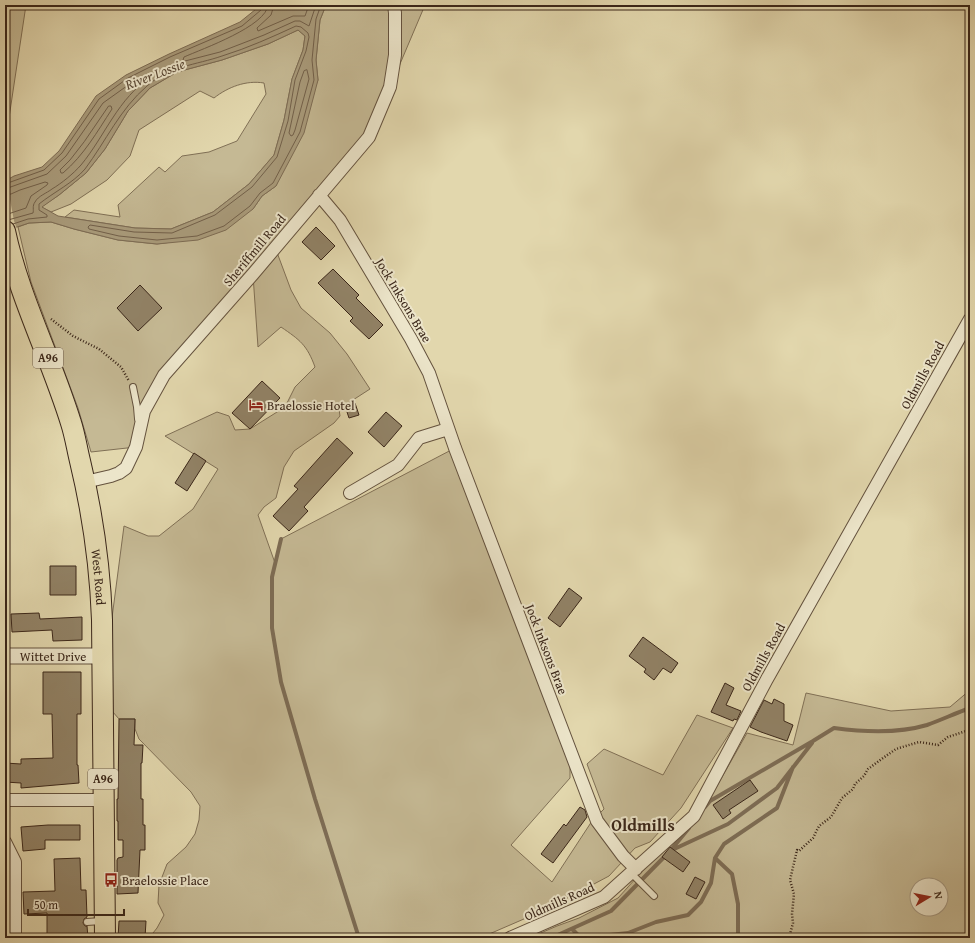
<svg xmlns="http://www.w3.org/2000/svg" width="975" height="943" font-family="'Gentium Book Plus',serif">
  <rect width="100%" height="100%" fill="#e2d7ad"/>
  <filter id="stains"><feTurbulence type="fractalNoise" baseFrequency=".005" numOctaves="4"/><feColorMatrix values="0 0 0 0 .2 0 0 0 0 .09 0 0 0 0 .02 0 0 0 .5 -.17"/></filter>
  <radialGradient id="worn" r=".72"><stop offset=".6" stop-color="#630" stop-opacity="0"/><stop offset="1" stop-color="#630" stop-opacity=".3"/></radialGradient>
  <path fill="#c5b994" stroke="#807056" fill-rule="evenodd" d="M 10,5 L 26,5 L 7,131 L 5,132 L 5,40 Z
    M 326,5 L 425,5 L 369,137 L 275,247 L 291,290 L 301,308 L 330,333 L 347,354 L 370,389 L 339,409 L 340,416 L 334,423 L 294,451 L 284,467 L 276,498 L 264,507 L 258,515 L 275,563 L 281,539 L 455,448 L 570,749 L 570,778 L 511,845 L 552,882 L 592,821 L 604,809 L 587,764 L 604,749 L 663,775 L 697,715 L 733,728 L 681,808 L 650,842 L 635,848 L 609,876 L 547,909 L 480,938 L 149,938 L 157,928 L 164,915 L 158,903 L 159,885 L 167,864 L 186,847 L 195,834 L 199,820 L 200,806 L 191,792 L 139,739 L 135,729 L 135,719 L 119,719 L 112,711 L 110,633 L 124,526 L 148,536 L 159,536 L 193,509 L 218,469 L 165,436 L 217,412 L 229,416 L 235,430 L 250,429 L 285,407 L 295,387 L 315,367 C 307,345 300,340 281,327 L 258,347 L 253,275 L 164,375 L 136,447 L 91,452 L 78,408 L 31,282 L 18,227 L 29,223 L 51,222 L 74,229 L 118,240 L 157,244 L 172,242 L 253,209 L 262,196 L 276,186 L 318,80 L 316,60 L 320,20 Z
    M 298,30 L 305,36 L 303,50 L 292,79 L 284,120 L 274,155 L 249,184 L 213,212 L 171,229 L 135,228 L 65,217 L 74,210 L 120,217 L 118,205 L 159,167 L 165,172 L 182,156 L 209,152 L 237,141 L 266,94 L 264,83 C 246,80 228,87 214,98 L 200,91 L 139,130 L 130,156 L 107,180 L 71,204 L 51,212 L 41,207 L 59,195 L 86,173 L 105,149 L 128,111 L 150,88 L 177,72 L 222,60 L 268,44 Z
    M 970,690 L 970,938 L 529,938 L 557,926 L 579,918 L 618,898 L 713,793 L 747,733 L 793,745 L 806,693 L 891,711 L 950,707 ZM 917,885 L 941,885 L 941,909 L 917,909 Z"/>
  <path fill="#a99b7b" stroke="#7d6c54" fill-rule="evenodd" d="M 261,5 L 326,5 L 320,20 L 316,60 L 318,80 L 304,133 L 276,186 L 262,196 L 253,209 L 226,230 L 198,240 L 157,244 L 118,240 L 74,229 L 51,222 L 29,223 L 5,231 L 5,181 L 14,176 L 42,167 L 59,151 L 96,96 L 126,75 L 169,54 L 240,22 ZM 298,30 L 305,36 L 303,50 L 292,79 L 284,120 L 274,155 L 249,184 L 213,212 L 171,229 L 135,228 L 58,216 L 42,207 L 59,195 L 86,173 L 105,149 L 128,111 L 150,88 L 177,72 L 222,60 L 268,44 Z"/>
  <path fill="#e2d7ad" d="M 5,178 L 6,178 L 14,221 L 17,229 L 5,233 Z"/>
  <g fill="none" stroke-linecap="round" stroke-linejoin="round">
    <path stroke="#72604a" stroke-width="1" d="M 268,5 C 267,26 202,49 184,57 L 183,60 L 185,61 L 220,52 L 264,35 L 295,21 L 300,21 L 309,26 L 316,5
      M 274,5 L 271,15 L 257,28 L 258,31 L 293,16 L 305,16 L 309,5
      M 307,70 L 309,79 L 295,130 L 293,135 L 291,136 L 289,133 L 300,82 L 304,71 Z
      M 109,106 L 111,106 L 112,109 C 97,132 84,155 63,173 L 61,173 L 60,170 L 70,160 L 84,142 Z
      M 5,184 L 44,170 L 62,153 L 99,99 L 128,78 L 170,57 L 242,26 L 261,10 L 263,5
      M 5,189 L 47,174 L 66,156 L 103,103 L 131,83 L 149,74 L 152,74 L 151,77 C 118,98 105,136 81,165 C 73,174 62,183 52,189 C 47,193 38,196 35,202 C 32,206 34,210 33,213 L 8,220
      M 5,195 L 11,194 L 20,190 L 45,182 L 48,183 L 47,185 L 31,196 L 26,208 L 5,215
      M 13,224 L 28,219 L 47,217 L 47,215 L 39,210 L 39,204 C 54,192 73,183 85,169 C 106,141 120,109 147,86 C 169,66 196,65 222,56 C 248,48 272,37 296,26 L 301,27 L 308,33 L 309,37 L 306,51 L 295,80 L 288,121 L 277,157 L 252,187 L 215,215 L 172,233 L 134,232 L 90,225 L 88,227 L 89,229 L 119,236 L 157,240 L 197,236 L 224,226 L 250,206 L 260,193 L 273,183 L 300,132 L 314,80 L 312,60 L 316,19 L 321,5"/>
    <path stroke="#7d6c54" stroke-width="4" d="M 281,539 L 272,577 L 272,628 L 281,682 L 315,799 L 359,938
      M 705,807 L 710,801 L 813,741 L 834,728 C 864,732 897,734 927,725 C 941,720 956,713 970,708
      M 672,850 L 728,824 L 777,788 L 812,743
      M 715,858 L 732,874 L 738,904 L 738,938
      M 572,929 L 579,936 L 591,937 L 628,933 L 656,922 L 688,915 L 701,902 L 711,883 L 715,858 L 724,844 L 777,808 L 793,767
      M 551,938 L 611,911 L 671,850 L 689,828"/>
  </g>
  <path fill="#918266" stroke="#3a2619" d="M 316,227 L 335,246 L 321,260 L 302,242 Z
    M 333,269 L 359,295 L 356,298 L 383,325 L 369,339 L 350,321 L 353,318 L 318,283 Z
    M 140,285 L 162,308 L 138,331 L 117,308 Z
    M 262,381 L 280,398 L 250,429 L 232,413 Z
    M 355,403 L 359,415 L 349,418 L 346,409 Z
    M 386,412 L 402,426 L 384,447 L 368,432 Z
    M 337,438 L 353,453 L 304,507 L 308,511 L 289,531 L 273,516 L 298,489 L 294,486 Z
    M 194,453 L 206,461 L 187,491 L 175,483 Z
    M 50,566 L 76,566 L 76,595 L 50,595 Z
    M 569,588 L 582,598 L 560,627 L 548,618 Z
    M 39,613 L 40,619 L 82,617 L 82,640 L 53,641 L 52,630 L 12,632 L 11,614 Z
    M 643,637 L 678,663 L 671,673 L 663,668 L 654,680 L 644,672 L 646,669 L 629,656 Z
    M 43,672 L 81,672 L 81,714 L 77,714 L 77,765 L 78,765 L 79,783 L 21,788 L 21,783 L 5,782 L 5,763 L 21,764 L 21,759 L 53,758 L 52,714 L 43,714 Z
    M 725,683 L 734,688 L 726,705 L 741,711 L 737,720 L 734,719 L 733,721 L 711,712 Z
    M 774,699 L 784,704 L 784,721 L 793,725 L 787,741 L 761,732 L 750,727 L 764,700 L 772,704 Z
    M 119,719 L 135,719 L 134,745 L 143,745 L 142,763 L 141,763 L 141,799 L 143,799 L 143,825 L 145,825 L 145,850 L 140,850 L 138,893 L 117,894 L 117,860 L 118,858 L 123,857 L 123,840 L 118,840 L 118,821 L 117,821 L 117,799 L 118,799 Z
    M 750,780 L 758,791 L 729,810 L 731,813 L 723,819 L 713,805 Z
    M 580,807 L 585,810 L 587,817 L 553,863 L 541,854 L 564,824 L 566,826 Z
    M 48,825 L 80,825 L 80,840 L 45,840 L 45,849 L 23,851 L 21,827 Z
    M 670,847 L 690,862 L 683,872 L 662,857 Z
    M 80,858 L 81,890 L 86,890 L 87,917 L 84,919 L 83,923 L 85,926 L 87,926 L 88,938 L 47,938 L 47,913 L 24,914 L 23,892 L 55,891 L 54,859 Z
    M 695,877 L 705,882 L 696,899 L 686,894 Z
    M 119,921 L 146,921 L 145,938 L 118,938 Z"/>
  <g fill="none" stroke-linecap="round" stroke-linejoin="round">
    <defs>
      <path id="service" d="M 133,387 L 137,407 L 138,419
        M 631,873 L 654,896
        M 5,897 L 15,898
        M 87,922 L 101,921"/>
      <path id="minor" d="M 319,195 L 340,220 L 411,339 L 429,373 L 455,448 L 597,821 L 623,856 L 636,869
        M 85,482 L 111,476 L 119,473 L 126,468 L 136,447 L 144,411 L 164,375 L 253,274 L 369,137 L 390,87 L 395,55 L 395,13 L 394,5
        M 350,493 L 398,465 L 419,438 L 448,429
        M 5,800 L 103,800
        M 5,842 L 15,862 L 15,938
        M 510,938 L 604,897 L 694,816 L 767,679 L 970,319"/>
      <g id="tertiary">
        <path id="s1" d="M 5,656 L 102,656"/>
      </g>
      <g id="trunk">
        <path id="s2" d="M 5,231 C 19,297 51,358 71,423 C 75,435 77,449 80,461 C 93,515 100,565 102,620 L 105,938"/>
      </g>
    </defs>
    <use href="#service" stroke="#64523e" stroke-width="8"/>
    <use href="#minor" stroke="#64523e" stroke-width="14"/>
    <use href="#tertiary" stroke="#64523e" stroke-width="17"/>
    <use href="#trunk" stroke="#3a2619" stroke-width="22"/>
    <path stroke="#3a2619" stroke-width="2.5" stroke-dasharray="1 2" stroke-linecap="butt" d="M 51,319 L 73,336 L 99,349 L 121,367 L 129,381
      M 789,938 L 793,923 L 792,914 L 794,894 L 790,880 L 797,850 L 799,851 L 813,838 L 819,826 L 831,817 L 842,798 L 853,789 L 855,784 L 864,776 L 868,769 L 883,758 L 896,749 L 919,742 L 938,745 L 948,737 L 966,731 L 970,727"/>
    <use href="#service" stroke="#ece5ca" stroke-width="6"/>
    <use href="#minor" stroke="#ece5ca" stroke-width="12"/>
    <use href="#tertiary" stroke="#ece5ca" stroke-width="15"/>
    <use href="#trunk" stroke="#e2d7ad" stroke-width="20"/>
  </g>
  <defs>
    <symbol id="hotel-bare" viewBox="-9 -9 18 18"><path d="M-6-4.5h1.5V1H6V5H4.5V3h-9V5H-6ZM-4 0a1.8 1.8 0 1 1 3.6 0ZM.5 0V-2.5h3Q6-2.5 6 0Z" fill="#8f2418" stroke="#ece5ca" stroke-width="2.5" paint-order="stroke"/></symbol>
    <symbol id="bus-bare" viewBox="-9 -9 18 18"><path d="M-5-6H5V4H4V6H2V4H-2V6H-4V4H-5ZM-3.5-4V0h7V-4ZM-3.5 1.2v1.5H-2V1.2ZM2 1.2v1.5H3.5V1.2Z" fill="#8f2418" stroke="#ece5ca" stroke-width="2.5" paint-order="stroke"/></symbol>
  </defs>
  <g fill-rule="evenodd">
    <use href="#hotel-bare" x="246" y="395" width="20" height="20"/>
    <use href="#bus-bare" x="101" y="870" width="20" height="20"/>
  </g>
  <g text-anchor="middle" stroke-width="4" stroke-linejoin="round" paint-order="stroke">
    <g fill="#ece5ca" stroke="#6f5f4e" stroke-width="1">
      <rect x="33" y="348" width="30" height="20" rx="3"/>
      <rect x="88" y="769" width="30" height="20" rx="3"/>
    </g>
    <g font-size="12" font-weight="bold" fill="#3a2619">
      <text x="48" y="362">A96</text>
      <text x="103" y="783">A96</text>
    </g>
    <g font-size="13" fill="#3a2619" stroke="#ece5ca">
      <text transform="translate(254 250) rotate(-50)" y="5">Sheriffmill Road</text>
      <text transform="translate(404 300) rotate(59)" y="5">Jock Inksons Brae</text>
      <text transform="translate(922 375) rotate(-61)" y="5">Oldmills Road</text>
      <text dy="5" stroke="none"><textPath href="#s2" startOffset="360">West Road</textPath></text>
      <text transform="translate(547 649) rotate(69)" y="5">Jock Inksons Brae</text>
      <text dy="5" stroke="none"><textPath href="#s1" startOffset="48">Wittet Drive</textPath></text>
      <text transform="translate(763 657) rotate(-61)" y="5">Oldmills Road</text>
      <text transform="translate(559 901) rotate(-24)" y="5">Oldmills Road</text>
    </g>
    <g font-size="13" fill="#3a2619" stroke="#ece5ca" text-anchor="start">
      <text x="267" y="410">Braelossie Hotel</text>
      <text x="122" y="885">Braelossie Place</text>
    </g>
    <g font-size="14" font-style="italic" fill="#5b4936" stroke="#ece5ca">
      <text transform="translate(155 74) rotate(-21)" y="5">River Lossie</text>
    </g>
    <g font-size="17" font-weight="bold" fill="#3a2619" stroke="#ece5ca">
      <text x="643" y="831">Oldmills</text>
    </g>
  </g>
  <rect width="975" height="943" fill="none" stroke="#e2d7ad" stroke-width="20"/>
  <rect x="6" y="6" width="963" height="931" fill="none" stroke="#3a2619" stroke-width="2"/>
  <rect x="10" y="10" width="955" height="923" fill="none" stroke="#3a2619"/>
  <g transform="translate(929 897) rotate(80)"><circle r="19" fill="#ece5ca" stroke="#a59983"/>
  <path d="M0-3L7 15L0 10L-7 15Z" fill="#8f2418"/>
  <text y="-6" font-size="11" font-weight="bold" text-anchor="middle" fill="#3a2619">N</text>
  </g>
  <path d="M28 909v6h96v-6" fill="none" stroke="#3a2619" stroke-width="2"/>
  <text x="34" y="909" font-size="12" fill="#3a2619" stroke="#ece5ca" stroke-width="3" paint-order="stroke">50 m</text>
  <rect width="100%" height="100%" filter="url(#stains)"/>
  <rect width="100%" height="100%" fill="url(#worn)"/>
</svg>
